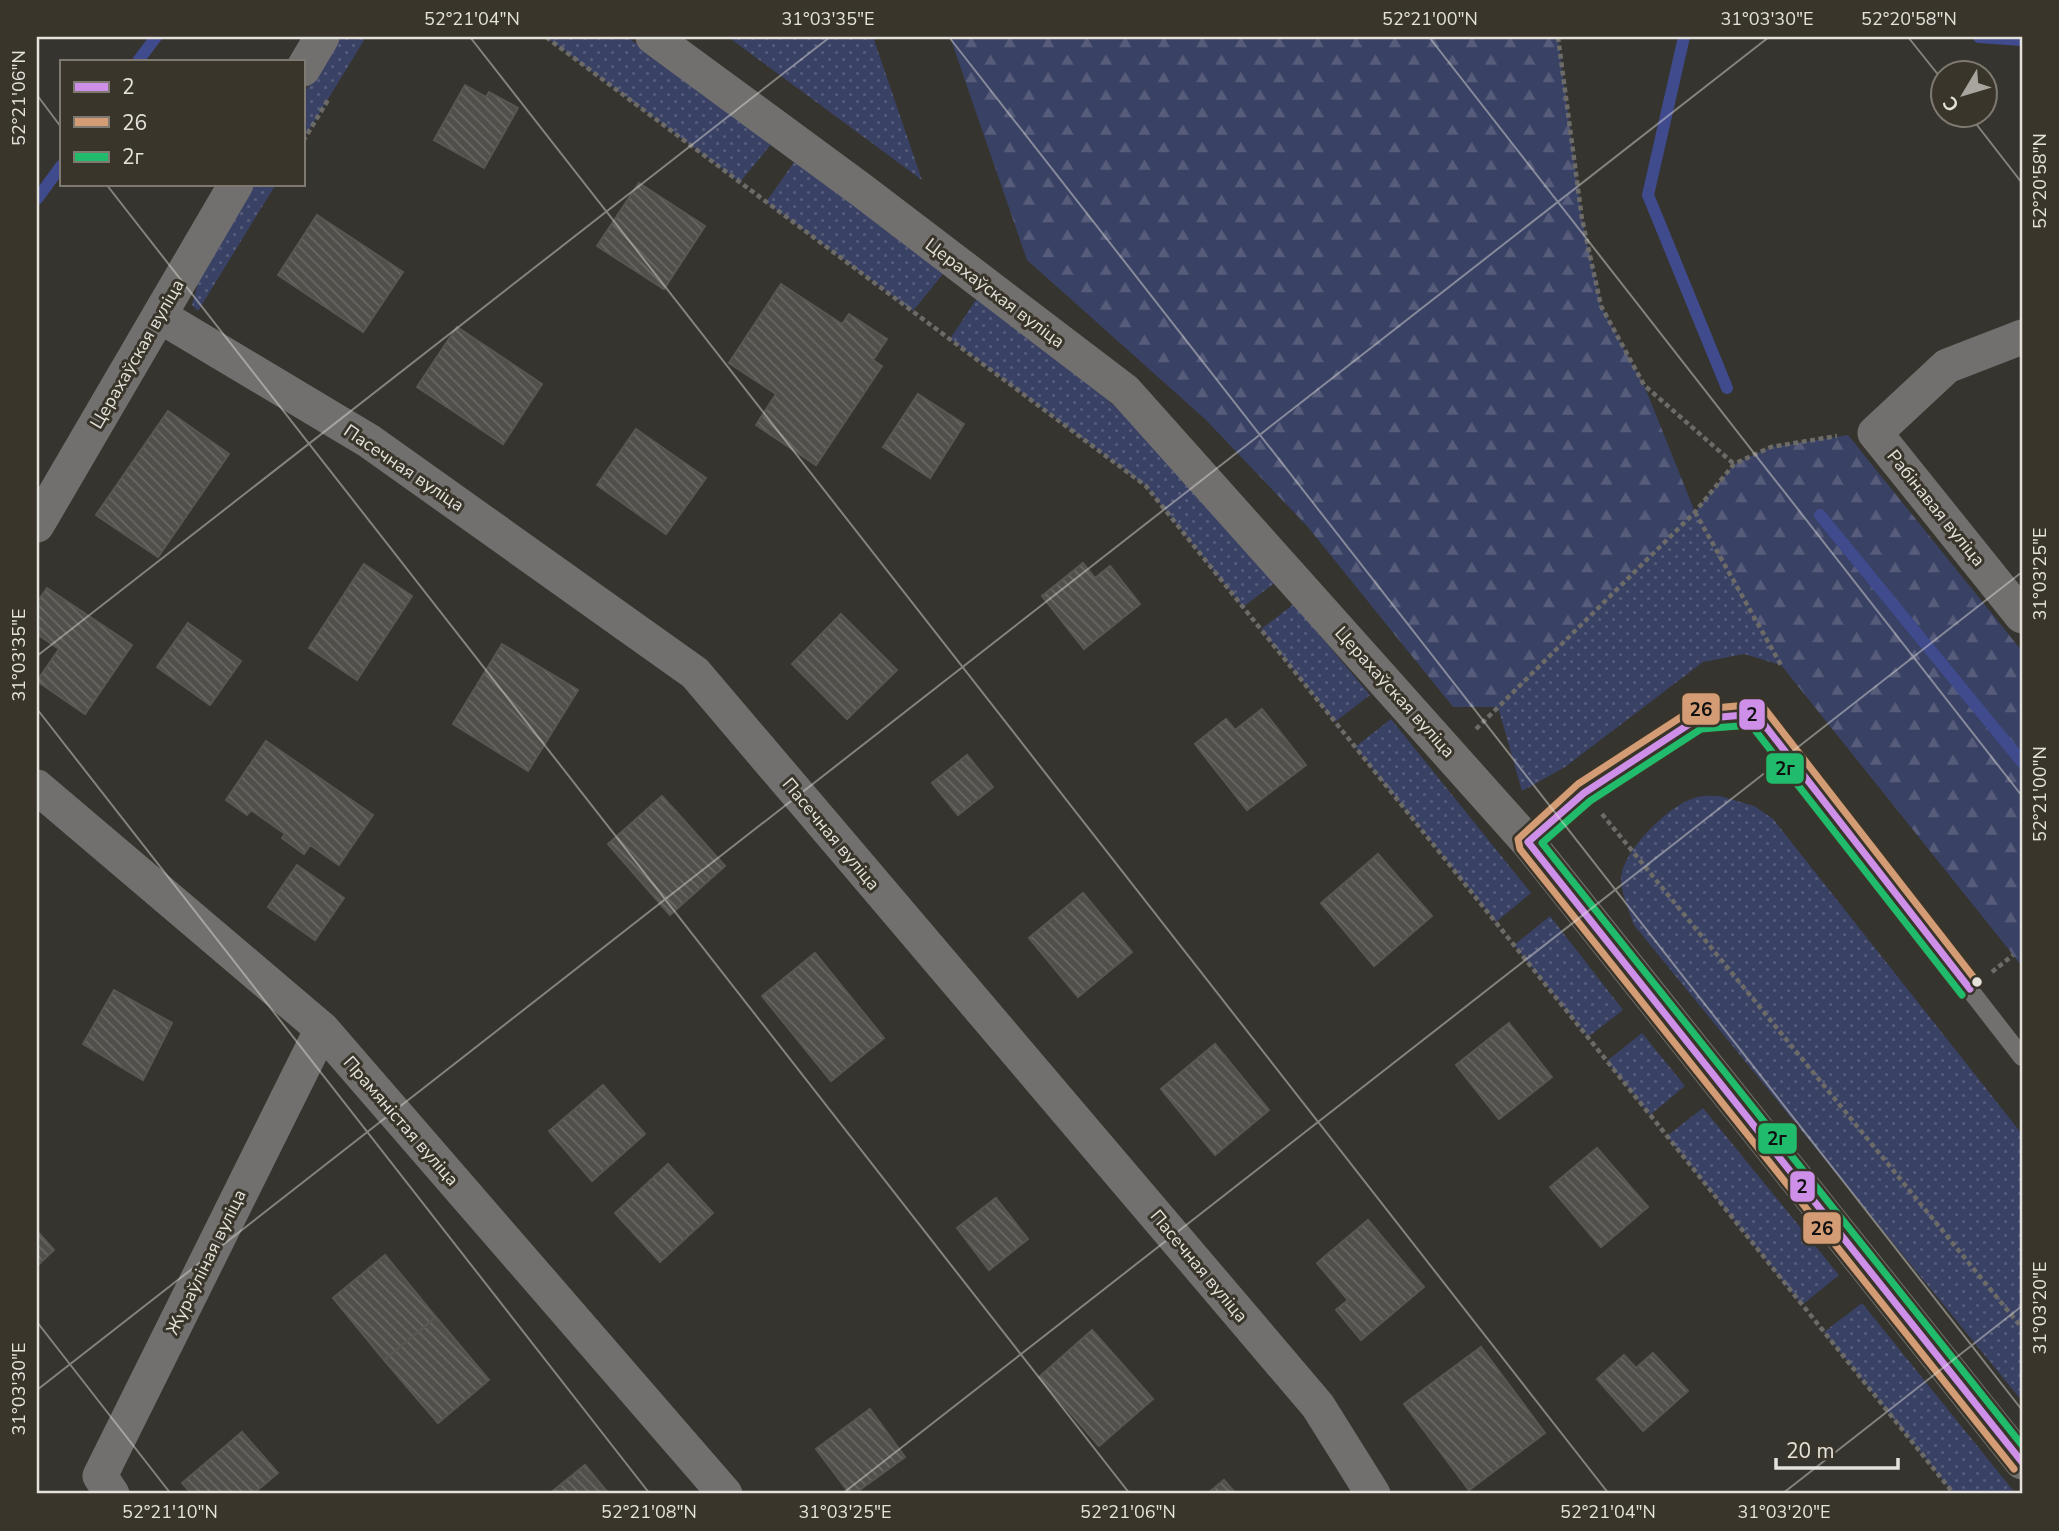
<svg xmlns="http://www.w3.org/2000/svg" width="2059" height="1531" font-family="'Nunito Sans',sans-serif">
  <defs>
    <pattern id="grass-dots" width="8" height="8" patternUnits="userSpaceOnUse" patternTransform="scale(1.75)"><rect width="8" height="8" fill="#394165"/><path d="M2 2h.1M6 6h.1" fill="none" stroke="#565c7a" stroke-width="1.8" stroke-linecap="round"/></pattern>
    <pattern id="forest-firs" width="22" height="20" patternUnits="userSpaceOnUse" patternTransform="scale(1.75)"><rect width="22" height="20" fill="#394165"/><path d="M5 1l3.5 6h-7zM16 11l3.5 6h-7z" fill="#565c7a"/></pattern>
    <pattern id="building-back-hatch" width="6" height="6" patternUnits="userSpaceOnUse" patternTransform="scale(1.75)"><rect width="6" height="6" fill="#514f4a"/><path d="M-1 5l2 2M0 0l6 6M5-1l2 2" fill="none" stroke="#6a6864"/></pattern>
  </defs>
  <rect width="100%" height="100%" fill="#36342e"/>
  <path fill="url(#grass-dots)" d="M 338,37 L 366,37 L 303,140 L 303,95 Z
    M 546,37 L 627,37 L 773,142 L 740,182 Z
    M 728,37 L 873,37 L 922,180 Z
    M 797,158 L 943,274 L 913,311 L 766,202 Z
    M 251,184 L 276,184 L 198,311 L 192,305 L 202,270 Z
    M 977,298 L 1083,379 L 1159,444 L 1276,582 L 1243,607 L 1146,486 L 950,339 Z
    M 1695,512 L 1781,665 L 1744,654 L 1703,662 L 1565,767 L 1522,791 L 1498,707 Z
    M 1294,604 L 1370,695 L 1335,722 L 1261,629 Z
    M 1391,719 L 1531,893 L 1496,922 L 1355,747 Z
    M 1720,796 L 1754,806 L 1773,819 L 2022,1134 L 2022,1401 L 1634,925 C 1629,910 1618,888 1622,872 C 1629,845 1671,803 1698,797 C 1705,795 1713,796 1720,796 Z
    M 1550,916 L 1623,1010 L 1588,1037 L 1514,945 Z
    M 1642,1033 L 1685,1086 L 1650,1115 L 1607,1061 Z
    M 1703,1108 L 1839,1275 L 1802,1305 L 1667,1136 Z
    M 1862,1303 L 2016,1494 L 1954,1494 L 1824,1332 Z"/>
  <path fill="url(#forest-firs)" d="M 950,37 L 1558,37 L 1582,219 L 1601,306 L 1644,385 L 1695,512 L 1734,464 L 1771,447 L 1848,435 L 2022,651 L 2022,966 L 1781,665 L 1695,513 L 1498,707 L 1453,707 L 1307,526 L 1205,419 L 1027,260 Z"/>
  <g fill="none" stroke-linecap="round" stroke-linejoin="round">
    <path stroke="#404b8e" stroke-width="12" d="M 1684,37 L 1648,195 L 1727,388
      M 1979,37 L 2022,40
      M 138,61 L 156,37
      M 37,199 L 61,166
      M 1820,515 L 2022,762"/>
  </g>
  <path fill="url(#building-back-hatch)" stroke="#595752" stroke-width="2" d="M 465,85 L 486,97 L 489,92 L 518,108 L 484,168 L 434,140 Z
    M 639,183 L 705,226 L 664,289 L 597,246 Z
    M 317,215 L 403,272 L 363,332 L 278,275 Z
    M 781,284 L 842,324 L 849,314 L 887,339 L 873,360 L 882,366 L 816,465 L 756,425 L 776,394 L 729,363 Z
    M 457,327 L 542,384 L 503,444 L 417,387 Z
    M 918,394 L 964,424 L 930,478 L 883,447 Z
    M 168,411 L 229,454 L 158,557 L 96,515 Z
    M 636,429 L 706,478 L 666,534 L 597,485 Z
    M 1083,563 L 1095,578 L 1110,566 L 1140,604 L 1084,649 L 1042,596 Z
    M 364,564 L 412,596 L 357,680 L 309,648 Z
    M 47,588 L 132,645 L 85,714 L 37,681 L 59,649 L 37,634 L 37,602 Z
    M 841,614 L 897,670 L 847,719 L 792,664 Z
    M 188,623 L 241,661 L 210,705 L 157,667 Z
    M 502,644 L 578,690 L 528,771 L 453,724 Z
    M 1262,709 L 1306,765 L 1247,810 L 1195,744 L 1226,719 L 1235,730 Z
    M 266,741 L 373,815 L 339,865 L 310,845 L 304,854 L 282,838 L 285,834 L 251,810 L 247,815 L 226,800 Z
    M 967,755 L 993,787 L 958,815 L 932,783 Z
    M 662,796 L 725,866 L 670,915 L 608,844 Z
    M 1378,854 L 1432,916 L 1374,966 L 1321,903 Z
    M 297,865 L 344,898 L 315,940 L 268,907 Z
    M 1083,893 L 1132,952 L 1078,997 L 1029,938 Z
    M 815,953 L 884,1038 L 831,1081 L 762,996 Z
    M 114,990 L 172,1023 L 143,1080 L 83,1044 Z
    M 1509,1023 L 1552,1077 L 1499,1119 L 1456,1065 Z
    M 1215,1044 L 1269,1110 L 1215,1155 L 1161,1089 Z
    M 603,1085 L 645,1134 L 592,1181 L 549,1131 Z
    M 1597,1148 L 1648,1207 L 1601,1247 L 1550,1187 Z
    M 668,1164 L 713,1213 L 660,1262 L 615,1213 Z
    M 996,1198 L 1028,1239 L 989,1270 L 957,1228 Z
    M 1368,1220 L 1424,1287 L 1361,1340 L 1336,1310 L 1348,1300 L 1317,1263 Z
    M 37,1231 L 54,1250 L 37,1266 Z
    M 385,1255 L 436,1317 L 384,1360 L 333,1298 Z
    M 436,1317 L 489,1380 L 438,1423 L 384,1360 Z
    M 1092,1330 L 1153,1399 L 1099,1446 L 1039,1377 Z
    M 1481,1347 L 1545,1433 L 1469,1490 L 1404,1404 Z
    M 1653,1353 L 1688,1391 L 1643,1431 L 1597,1379 L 1624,1355 L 1636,1368 Z
    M 870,1409 L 905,1457 L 854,1494 L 850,1494 L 816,1449 Z
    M 242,1432 L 278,1473 L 253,1494 L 192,1494 L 182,1483 Z
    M 585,1465 L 609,1494 L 549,1494 Z
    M 1224,1480 L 1236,1494 L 1207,1494 Z"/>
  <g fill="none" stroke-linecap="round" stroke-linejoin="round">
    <path stroke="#6c6b68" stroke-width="4.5" stroke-dasharray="5 3.5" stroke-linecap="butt" d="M 546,37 L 1146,486 L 1954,1494
      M 1558,37 L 1582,219 L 1601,306 L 1644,385 L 1734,464
      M 303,141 L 328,100
      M 1695,512 L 1781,665
      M 1476,729 L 1695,512 L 1734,464 L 1771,447 L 1837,436
      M 1602,814 L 2022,1328
      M 1992,972 L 2013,955"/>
    <path stroke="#72706e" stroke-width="18" d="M 1528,842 L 1584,793 L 1697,719 L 1756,714 L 2022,1057"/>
    <path stroke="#72706e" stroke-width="35" d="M 653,37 L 860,189 L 1125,391 L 1528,842 L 2022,1462
      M 303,69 L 322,37
      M 160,316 L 369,441 L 695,673 L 1318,1406 L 1373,1494
      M 2022,337 L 1947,366 L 1875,433 L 2022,616
      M 37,525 L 236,184
      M 37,787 L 322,1029 L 725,1494
      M 112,1494 L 100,1476 L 322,1029"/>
    <defs>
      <path id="bus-1" d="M 1970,989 L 1756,714 L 1697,719 L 1584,793 L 1528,842 L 2022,1462"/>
      <path id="bus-2" d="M 1978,983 L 1764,708 L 1759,704 L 1692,710 L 1578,784 L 1518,839 L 1520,849 L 2014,1469"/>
      <path id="bus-3" d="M 1962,995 L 1751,725 L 1701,729 L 1590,801 L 1542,843 L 2022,1445"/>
    </defs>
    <use href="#bus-1" stroke="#39352b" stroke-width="12"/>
    <use href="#bus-2" stroke="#39352b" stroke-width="12"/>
    <use href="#bus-3" stroke="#39352b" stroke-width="12"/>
    <use href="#bus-1" stroke="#ce8fe9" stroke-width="7"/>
    <use href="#bus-2" stroke="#d39c74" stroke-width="7"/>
    <use href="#bus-3" stroke="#20bc6c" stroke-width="7"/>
  </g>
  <path fill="none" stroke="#e5e2dc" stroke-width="2" stroke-opacity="0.45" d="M 470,37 L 1609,1494M 949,37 L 2022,1410M 1429,37 L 2022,796M 1908,37 L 1944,82M 37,95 L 61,127M 1970,116 L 2022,183M 106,184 L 1130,1494M 37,656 L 830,37M 37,709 L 650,1494M 37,1322 L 171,1494M 37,1390 L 1769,37M 842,1494 L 2022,572M 1782,1494 L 2022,1306"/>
  <circle fill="#e5e2dc" stroke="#39352b" stroke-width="2.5" cx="1977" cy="982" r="6"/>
  <g text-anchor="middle" stroke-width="6" stroke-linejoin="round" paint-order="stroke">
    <g font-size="18" fill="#e5e2dc" stroke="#39352b">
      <text transform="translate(995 293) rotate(37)" y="6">Церахаўская вуліца</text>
      <text transform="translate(137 354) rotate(-60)" y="6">Церахаўская вуліца</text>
      <text transform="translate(404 468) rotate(34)" y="6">Пасечная вуліца</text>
      <text transform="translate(1936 508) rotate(51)" y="6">Рабінавая вуліца</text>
      <text transform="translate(1395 692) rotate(48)" y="6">Церахаўская вуліца</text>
      <text transform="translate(831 834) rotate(50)" y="6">Пасечная вуліца</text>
      <text transform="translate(401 1121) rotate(49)" y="6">Прамяністая вуліца</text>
      <text transform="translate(206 1262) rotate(-64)" y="6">Жураўліная вуліца</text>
      <text transform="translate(1199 1266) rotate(50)" y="6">Пасечная вуліца</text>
    </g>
  </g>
  <g stroke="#39352b" stroke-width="2.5">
    <rect x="1681" y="692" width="40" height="34" rx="7" fill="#d39c74"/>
    <rect x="1738" y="698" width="28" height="33" rx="7" fill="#ce8fe9"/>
    <rect x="1765" y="752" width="40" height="33" rx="7" fill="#20bc6c"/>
    <rect x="1757" y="1122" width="41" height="33" rx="7" fill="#20bc6c"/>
    <rect x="1789" y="1170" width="27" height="33" rx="7" fill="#ce8fe9"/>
    <rect x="1802" y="1211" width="40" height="34" rx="7" fill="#d39c74"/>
  </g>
  <g font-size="19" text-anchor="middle" font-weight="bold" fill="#111">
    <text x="1701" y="716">26</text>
    <text x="1752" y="721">2</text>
    <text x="1785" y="775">2г</text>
    <text x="1777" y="1145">2г</text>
    <text x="1802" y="1193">2</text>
    <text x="1822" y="1235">26</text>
  </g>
  <rect width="2059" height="1531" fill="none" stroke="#39352b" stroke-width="77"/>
  <rect x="60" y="60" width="245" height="126" fill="#39352b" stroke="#7e7a72" stroke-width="2"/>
  <rect x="74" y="82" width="35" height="10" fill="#ce8fe9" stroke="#7e7a72" stroke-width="2"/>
  <text x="122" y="94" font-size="21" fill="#e5e2dc">2</text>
  <rect x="74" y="117" width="35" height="10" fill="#d39c74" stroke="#7e7a72" stroke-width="2"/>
  <text x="122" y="130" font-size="21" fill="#e5e2dc">26</text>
  <rect x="74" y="152" width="35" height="10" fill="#20bc6c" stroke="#7e7a72" stroke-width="2"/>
  <text x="122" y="164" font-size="21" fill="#e5e2dc">2г</text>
  <g transform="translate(1964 94) rotate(232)"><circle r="33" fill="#39352b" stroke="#7e7a72" stroke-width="2"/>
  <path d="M0-5L12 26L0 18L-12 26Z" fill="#a8a59f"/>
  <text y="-10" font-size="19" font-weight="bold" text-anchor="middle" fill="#e5e2dc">С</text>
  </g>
  <path d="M1776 1458v10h122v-10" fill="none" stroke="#e5e2dc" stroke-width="3.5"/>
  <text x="1786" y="1458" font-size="21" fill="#e5e2dc" stroke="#39352b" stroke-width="5" paint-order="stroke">20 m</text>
  <rect x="38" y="38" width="1983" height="1454" fill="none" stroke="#e5e2dc" stroke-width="2.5"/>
  <g font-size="18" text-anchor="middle" fill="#e5e2dc">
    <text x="472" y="25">52°21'04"N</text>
    <text x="828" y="25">31°03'35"E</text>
    <text x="1430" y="25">52°21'00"N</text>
    <text x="1767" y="25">31°03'30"E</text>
    <text x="1909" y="25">52°20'58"N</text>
    <text transform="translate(19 98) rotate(-90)" y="6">52°21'06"N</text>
    <text transform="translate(2040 181) rotate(-90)" y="6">52°20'58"N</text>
    <text transform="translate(2040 574) rotate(-90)" y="6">31°03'25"E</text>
    <text transform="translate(19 655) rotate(-90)" y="6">31°03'35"E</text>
    <text transform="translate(2040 794) rotate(-90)" y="6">52°21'00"N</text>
    <text transform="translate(2040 1308) rotate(-90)" y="6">31°03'20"E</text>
    <text transform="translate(19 1389) rotate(-90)" y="6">31°03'30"E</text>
    <text x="170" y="1518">52°21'10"N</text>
    <text x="649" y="1518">52°21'08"N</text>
    <text x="845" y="1518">31°03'25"E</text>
    <text x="1128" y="1518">52°21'06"N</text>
    <text x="1608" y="1518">52°21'04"N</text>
    <text x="1784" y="1518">31°03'20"E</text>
  </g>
</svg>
